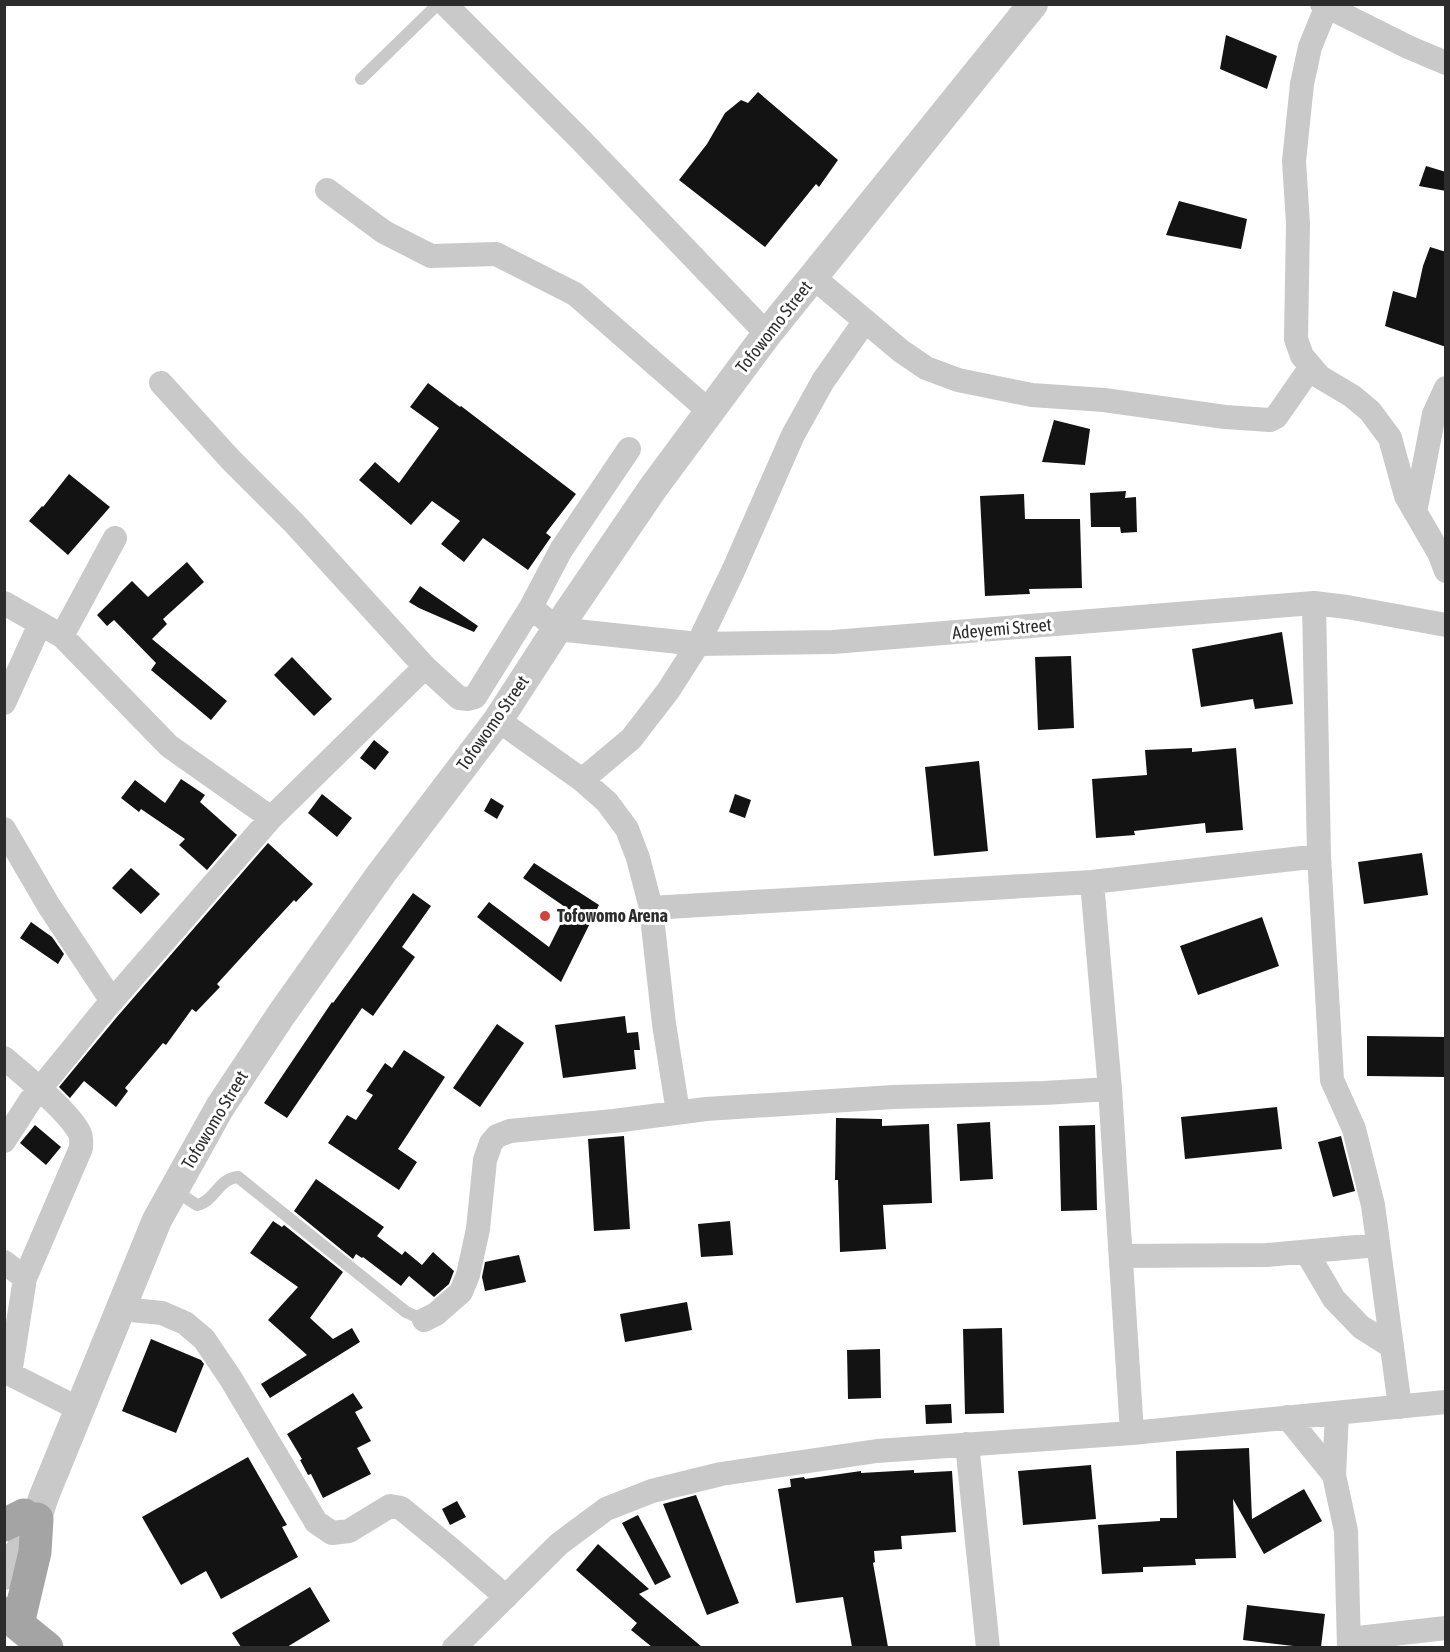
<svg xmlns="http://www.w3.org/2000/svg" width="1450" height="1652" font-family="'Asap Condensed',sans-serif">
  <rect width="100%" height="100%" fill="#fff"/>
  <path fill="#131313" d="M 1226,35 L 1277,56 L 1267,89 L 1220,69 Z
    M 758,92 L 838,160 L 819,187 L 816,184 L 765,247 L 679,180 L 707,144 L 725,113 L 741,100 L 748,103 Z
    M 1426,166 L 1446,172 L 1446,191 L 1419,186 Z
    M 1179,201 L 1247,219 L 1241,249 L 1166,235 Z
    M 1430,247 L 1446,252 L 1446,347 L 1385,326 L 1393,291 L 1416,298 L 1423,266 Z
    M 428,383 L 460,407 L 461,406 L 576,494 L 546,533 L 551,537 L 528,570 L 483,538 L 464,562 L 441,544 L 460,521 L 432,501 L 411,525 L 359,480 L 375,462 L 399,483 L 439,428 L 410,407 Z
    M 1054,420 L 1090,429 L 1085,465 L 1042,462 Z
    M 69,474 L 110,507 L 68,555 L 29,521 L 42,506 L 43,507 Z
    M 1126,491 L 1125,498 L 1136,497 L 1137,532 L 1121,533 L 1120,527 L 1091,527 L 1090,493 Z
    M 1024,494 L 1025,519 L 1080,519 L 1082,588 L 1029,589 L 1030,594 L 985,596 L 980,496 Z
    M 187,562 L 204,582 L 163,619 L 167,624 L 152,639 L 227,701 L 211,720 L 151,670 L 156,663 L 114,620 L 107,626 L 97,615 L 132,581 L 148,597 Z
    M 420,586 L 478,626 L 474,632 L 419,608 L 409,602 Z
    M 1282,632 L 1293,704 L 1255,709 L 1253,699 L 1201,707 L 1192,649 Z
    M 1071,656 L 1074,728 L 1038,730 L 1035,657 Z
    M 292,657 L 332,699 L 314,716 L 274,675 Z
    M 374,740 L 389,752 L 375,770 L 360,758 Z
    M 1192,748 L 1192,752 L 1236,748 L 1243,830 L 1206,833 L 1205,823 L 1134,831 L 1135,835 L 1096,838 L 1092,779 L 1147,775 L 1145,750 Z
    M 979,761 L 988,851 L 934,856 L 925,767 Z
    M 181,779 L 205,795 L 200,802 L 237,835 L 207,870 L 179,845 L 185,839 L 141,809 L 139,812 L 121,798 L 135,780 L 165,803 Z
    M 322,794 L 352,818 L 337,837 L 308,813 Z
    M 735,794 L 751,800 L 745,818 L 729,812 Z
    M 491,798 L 504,806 L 497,819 L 484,811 Z
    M 268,843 L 313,884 L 296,902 L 294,900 L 258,939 L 217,984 L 220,987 L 196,1012 L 192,1009 L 166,1045 L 163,1043 L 125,1088 L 128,1091 L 116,1107 L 84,1081 L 70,1098 L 59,1087 L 116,1018 Z
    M 1422,853 L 1428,895 L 1364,904 L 1358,862 Z
    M 534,863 L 599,905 L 561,982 L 477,917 L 489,902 L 549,947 L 568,909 L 523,878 Z
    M 131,868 L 160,894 L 141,914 L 112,888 Z
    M 413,893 L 431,906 L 402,947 L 415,957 L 373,1016 L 362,1008 L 287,1118 L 264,1103 L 332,1002 L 333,1003 Z
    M 1262,917 L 1279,966 L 1198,995 L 1180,946 Z
    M 31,922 L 52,937 L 64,954 L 58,964 L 20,938 Z
    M 625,1016 L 627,1033 L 638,1032 L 640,1050 L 634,1050 L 636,1069 L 563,1078 L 555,1025 Z
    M 497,1024 L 524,1043 L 480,1107 L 453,1088 Z
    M 1367,1036 L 1446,1037 L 1446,1077 L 1367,1076 Z
    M 404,1050 L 445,1077 L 398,1149 L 417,1162 L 399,1190 L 328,1143 L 347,1115 L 356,1120 L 373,1095 L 366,1091 L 385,1063 L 392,1068 Z
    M 1277,1107 L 1282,1149 L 1185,1159 L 1181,1117 Z
    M 836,1118 L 882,1119 L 882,1126 L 929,1124 L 932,1203 L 883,1205 L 886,1249 L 840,1252 L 838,1180 L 835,1180 Z
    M 990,1122 L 993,1179 L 960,1181 L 957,1124 Z
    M 35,1125 L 61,1147 L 46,1165 L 20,1143 Z
    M 1095,1125 L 1097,1210 L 1061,1211 L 1059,1126 Z
    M 624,1136 L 630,1229 L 594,1231 L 588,1139 Z
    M 1341,1136 L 1355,1191 L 1333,1197 L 1318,1142 Z
    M 316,1179 L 384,1227 L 377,1236 L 402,1255 L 405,1251 L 422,1265 L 433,1252 L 454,1271 L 449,1284 L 434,1297 L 409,1276 L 401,1286 L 363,1257 L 362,1258 L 356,1254 L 353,1259 L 294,1211 Z
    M 273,1221 L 282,1227 L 284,1225 L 343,1272 L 310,1318 L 333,1339 L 352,1328 L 360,1342 L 270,1398 L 261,1384 L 307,1355 L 268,1320 L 298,1287 L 250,1253 Z
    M 730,1221 L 733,1255 L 701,1257 L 698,1224 Z
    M 519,1255 L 526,1282 L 485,1291 L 482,1277 L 485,1262 Z
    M 687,1302 L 692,1330 L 625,1342 L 620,1314 Z
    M 1002,1328 L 1004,1413 L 965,1414 L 963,1329 Z
    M 151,1339 L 201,1360 L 204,1364 L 176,1433 L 122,1411 Z
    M 880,1349 L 881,1398 L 848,1399 L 847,1350 Z
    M 353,1393 L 363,1408 L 355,1412 L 371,1441 L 357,1448 L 371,1474 L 323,1498 L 311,1474 L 308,1475 L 300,1460 L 302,1459 L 287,1434 Z
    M 951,1404 L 952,1423 L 926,1424 L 925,1405 Z
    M 1249,1448 L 1252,1519 L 1304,1489 L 1322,1521 L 1264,1554 L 1233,1499 L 1236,1558 L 1195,1559 L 1196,1565 L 1143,1567 L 1143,1572 L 1102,1574 L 1098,1525 L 1160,1521 L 1160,1518 L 1177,1518 L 1176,1451 Z
    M 248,1457 L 287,1525 L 282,1527 L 298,1557 L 221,1599 L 206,1571 L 181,1585 L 142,1517 Z
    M 1091,1465 L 1096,1519 L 1023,1525 L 1018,1471 Z
    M 914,1470 L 914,1473 L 952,1471 L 956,1532 L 901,1536 L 902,1549 L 874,1551 L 875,1562 L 873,1563 L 888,1647 L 852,1647 L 843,1597 L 796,1603 L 778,1489 L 791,1487 L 790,1479 L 804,1477 L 805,1479 L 861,1471 L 861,1473 Z
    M 696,1495 L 739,1603 L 707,1615 L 663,1504 Z
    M 457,1501 L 466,1517 L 450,1525 L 442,1509 Z
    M 638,1515 L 671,1577 L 655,1585 L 622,1523 Z
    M 598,1544 L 649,1589 L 639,1594 L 702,1647 L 652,1647 L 631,1630 L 637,1623 L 576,1570 Z
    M 310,1587 L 330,1621 L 287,1647 L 241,1647 L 232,1633 Z
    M 1247,1605 L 1325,1614 L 1321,1647 L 1302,1647 L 1243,1640 Z"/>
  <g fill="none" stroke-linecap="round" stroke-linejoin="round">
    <path stroke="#c9c9c9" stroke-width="12" d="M 361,79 L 438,4
      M 174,1190 L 197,1205 C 214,1202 219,1178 238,1177 L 406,1312 L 424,1320"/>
    <path stroke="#c9c9c9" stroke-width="24" d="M 445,4 L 581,140 L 767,334
      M 1322,4 L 1408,47 L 1446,63
      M 1326,8 L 1310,47 L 1302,84 L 1294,161 L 1298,224 L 1296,339 L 1302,356 L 1320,377 L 1352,396 L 1370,411 L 1390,438 L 1406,496 L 1439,553 L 1446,571
      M 327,190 L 384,232 L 431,256 L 496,254 L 575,294 L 709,411
      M 813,277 L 901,351 L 926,368 L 958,380 L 1032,395 L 1104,400 L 1225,417 L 1270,420 L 1276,417 L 1311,367
      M 161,383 L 230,459 L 294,523 L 425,667 L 459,698 L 468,699 L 475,697 L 531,607 L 561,550 L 629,449
      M 1415,512 L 1434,414 L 1446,388
      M 4,603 L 62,636 L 169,746 L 271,818
      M 1314,603 L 1319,856 L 1332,1080 L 1354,1129 L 1373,1205 L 1400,1407
      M 531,607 L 557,629 L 698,644 L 833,642 L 1314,603 L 1347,607 L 1446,625
      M 62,636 L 115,538
      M 4,703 L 40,624
      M 498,720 L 582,780 L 607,802 L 627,829 L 638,858 L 651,908 L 664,1024 L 678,1112
      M 582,780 L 631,739 L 668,691 L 698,644 L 733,571 L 793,435 L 823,381 L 865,321
      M 4,829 L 49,906 L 112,1001
      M 1092,882 L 1110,1089 L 1132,1433
      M 651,908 L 1092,882 L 1319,856
      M 4,1058 C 24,1075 70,1112 80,1134 C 82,1138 81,1143 81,1148 L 25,1278 L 10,1374
      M 4,1141 L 30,1101 L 105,1009 L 271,818 L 425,667
      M 1307,1253 L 1334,1299 L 1361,1327 L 1391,1346
      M 1121,1256 L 1267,1255 L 1378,1245
      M 4,1262 L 25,1278
      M 121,1309 L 162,1313 L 185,1323 L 204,1339 L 231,1379 L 316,1522 L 332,1533 L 349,1531 L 390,1506 L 401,1508 L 452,1550 L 506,1597
      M 424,1320 L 436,1314 L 461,1292 L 468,1275 L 478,1229 L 485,1160 L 491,1143 L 497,1136 L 510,1131 L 614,1121 L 706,1109 L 893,1097 L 1044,1093 L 1110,1089
      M 4,1371 L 79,1409
      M 1337,1414 L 1334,1475 L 1346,1531 L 1349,1648
      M 1287,1417 L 1334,1475
      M 967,1444 L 988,1648
      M 1349,1639 L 1446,1628
      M 454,1648 L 559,1544 L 606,1509 L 652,1491 L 721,1474 L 877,1451 L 1132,1433 L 1446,1402"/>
    <path stroke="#c9c9c9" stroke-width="30" d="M 4,1575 C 22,1549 35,1527 44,1496 L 157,1220 L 220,1107 L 281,1015 L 381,874 L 498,720 L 557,629 L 653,488 L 767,334 L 1033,4"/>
    <path stroke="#a4a4a4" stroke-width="33" d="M 4,1525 L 24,1515
      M 4,1613 L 47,1648
      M 18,1624 L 35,1552 L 37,1519"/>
  </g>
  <circle fill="#d7403b" stroke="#fff" stroke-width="2" cx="545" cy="916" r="6"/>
  <g text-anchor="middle" stroke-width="6" stroke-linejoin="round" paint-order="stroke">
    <g font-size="18" fill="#2c2c2c" stroke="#fff">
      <text transform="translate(774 327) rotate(-52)" y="6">Tofowomo Street</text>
      <text transform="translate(1002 629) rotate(-5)" y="6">Adeyemi Street</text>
      <text transform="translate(493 723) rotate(-55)" y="6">Tofowomo Street</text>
      <text transform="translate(215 1120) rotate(-59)" y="6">Tofowomo Street</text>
    </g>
    <g font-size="18" font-weight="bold" fill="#2c2c2c" stroke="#fff" text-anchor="start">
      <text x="557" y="922">Tofowomo Arena</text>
    </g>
  </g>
  <rect width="1450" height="1652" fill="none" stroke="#2c2c2c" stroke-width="12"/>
</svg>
